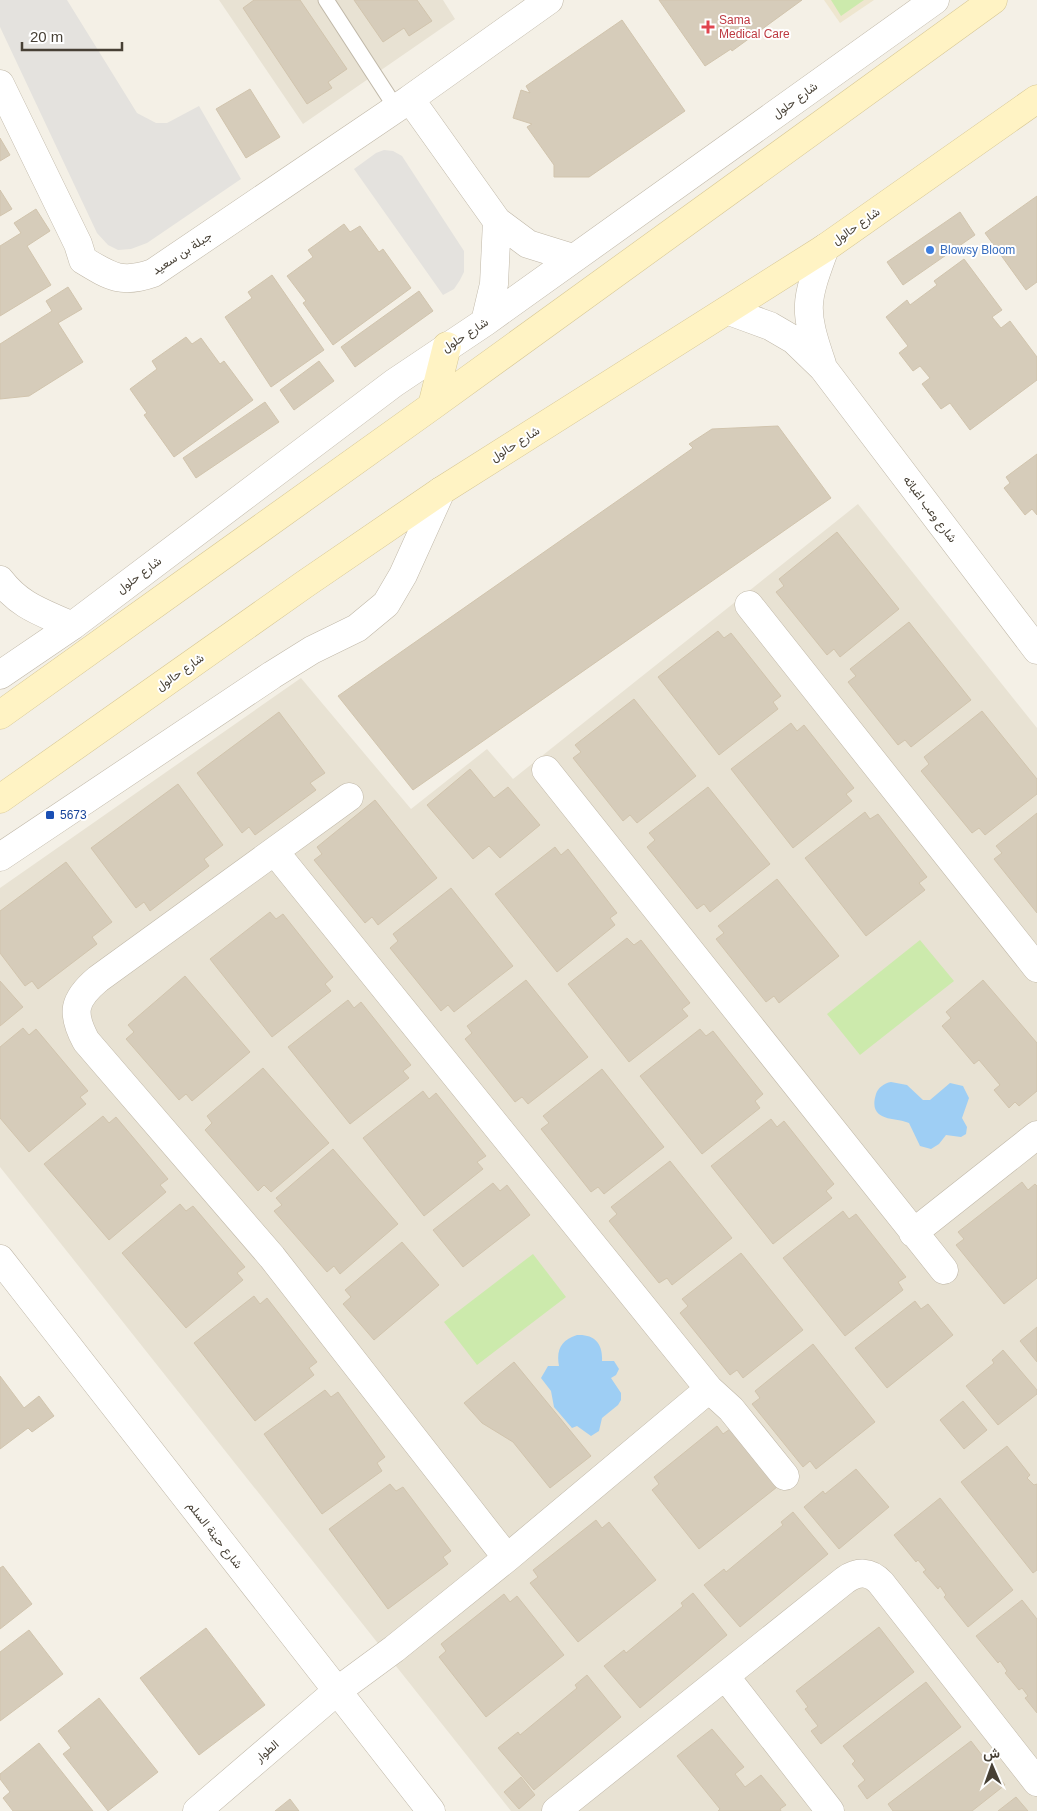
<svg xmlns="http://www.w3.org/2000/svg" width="1037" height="1811" font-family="Arial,Vazirmatn,sans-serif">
  <rect width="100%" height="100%" fill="#f4f0e6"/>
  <path fill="#e8e2d3" d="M 219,0 L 443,0 L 455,19 L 303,124 Z
    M 858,504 L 1037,728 L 1037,1811 L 511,1811 L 0,1167 L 0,888 L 301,678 L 411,809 L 487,749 L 513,779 Z"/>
  <path fill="#eee6cf" d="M 824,0 L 874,0 L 840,23 Z"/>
  <path fill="#cceaac" d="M 831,0 L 864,0 L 841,16 Z
    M 920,940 L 954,981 L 860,1055 L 827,1014 Z
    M 533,1254 L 566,1297 L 477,1365 L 444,1322 Z"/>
  <path fill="#e4e2de" d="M 0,0 L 67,0 L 137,113 L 156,123 L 167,123 L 199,106 L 241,179 L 147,243 L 131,249 L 118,250 L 108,245 L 97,233 L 0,27 Z
    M 384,150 L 393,151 L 402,156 L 464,251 L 464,272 L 460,280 L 454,289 L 443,295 L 354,169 L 376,153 Z"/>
  <path fill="#9ecef4" d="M 891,1082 L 907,1085 L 923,1100 L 930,1100 L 950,1083 L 963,1086 L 969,1098 L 962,1118 L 967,1127 L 966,1134 L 961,1137 L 946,1135 L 939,1144 L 931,1149 L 920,1146 L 909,1123 C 897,1117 867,1123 876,1094 C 878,1088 884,1083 891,1082 Z
    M 577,1335 C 595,1334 603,1344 602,1361 L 614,1361 L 619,1369 L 616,1375 L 611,1378 L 621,1393 L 621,1400 L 618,1405 L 602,1418 L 599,1431 L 591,1436 L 577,1426 L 572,1428 L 554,1407 L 551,1391 L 541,1378 L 548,1366 L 559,1366 C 556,1350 561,1340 577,1335 Z"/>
  <path fill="#d6ccba" stroke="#d1c4ad" d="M 254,0 L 300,0 L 347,69 L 328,82 L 332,88 L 307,104 L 243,8 Z
    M 354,0 L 417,0 L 432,21 L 409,36 L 404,28 L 383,42 Z
    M 659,0 L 802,0 L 732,51 L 731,49 L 705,66 Z
    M 622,20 L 685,111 L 589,177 L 554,177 L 554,165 L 527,127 L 532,124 L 513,118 L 521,90 L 530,93 L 526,86 Z
    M 250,89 L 280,137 L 246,158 L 216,109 Z
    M 0,138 L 10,155 L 0,161 Z
    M 0,190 L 12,209 L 0,216 Z
    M 1037,196 L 1037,282 L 1026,290 L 985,233 Z
    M 36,209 L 50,231 L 27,246 L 51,285 L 0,316 L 0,246 L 21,233 L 14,223 Z
    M 960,212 L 975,235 L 903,285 L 887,262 Z
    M 344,224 L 350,232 L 360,226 L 379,252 L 383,249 L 411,288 L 333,345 L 303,303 L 306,301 L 287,276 L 313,257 L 308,250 Z
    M 964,259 L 1002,310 L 992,317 L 1001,328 L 1010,321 L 1037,357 L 1037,380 L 970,430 L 950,403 L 941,409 L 922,384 L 930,378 L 920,366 L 913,371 L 899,353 L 908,346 L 886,317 L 907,300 L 910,305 L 937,285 L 934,281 Z
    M 272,275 L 324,350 L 271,387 L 225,317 L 252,298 L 248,292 Z
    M 68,287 L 82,309 L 58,323 L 83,362 L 29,396 L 0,399 L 0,344 L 52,311 L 46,301 Z
    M 419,291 L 433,311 L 355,367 L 341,347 Z
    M 186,337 L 192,344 L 201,338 L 220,364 L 224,361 L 253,400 L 174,457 L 144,415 L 147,413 L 130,389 L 157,369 L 152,361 Z
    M 319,361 L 334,381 L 294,410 L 280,390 Z
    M 265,402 L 279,422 L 196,478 L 183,458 Z
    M 778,426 L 831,498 L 413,790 L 338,696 L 693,448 L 689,444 L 712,429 Z
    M 1037,454 L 1037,515 L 1032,509 L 1025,515 L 1004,488 L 1010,483 L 1006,477 Z
    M 837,532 L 899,609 L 840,657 L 834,649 L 827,655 L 776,592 L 784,586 L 779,579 Z
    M 909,622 L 971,700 L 911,747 L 905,740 L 898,745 L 848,682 L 856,676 L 850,669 Z
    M 718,631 L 724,638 L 731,633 L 781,696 L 773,702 L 778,709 L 719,755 L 658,677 Z
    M 634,699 L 696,776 L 637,823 L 630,815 L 623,821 L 573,758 L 581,752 L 575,745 Z
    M 982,711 L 1037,779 L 1037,794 L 985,835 L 979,828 L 972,833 L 921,771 L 929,764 L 924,757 Z
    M 279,712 L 325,773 L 310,783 L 316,790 L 255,835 L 249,827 L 242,833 L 197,773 Z
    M 791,723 L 797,731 L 804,725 L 854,788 L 846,794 L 852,801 L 793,848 L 731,769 Z
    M 470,769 L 494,798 L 508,787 L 540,825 L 500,858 L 489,846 L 473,859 L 427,805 Z
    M 178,784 L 223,845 L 204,859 L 209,866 L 150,911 L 144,902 L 136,908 L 91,848 Z
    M 708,787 L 770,864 L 710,912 L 704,904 L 697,909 L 647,847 L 655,840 L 649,833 Z
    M 375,800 L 437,878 L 378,925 L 372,917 L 365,923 L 314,860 L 322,854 L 317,847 Z
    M 865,812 L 870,819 L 878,814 L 927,877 L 919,883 L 925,890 L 866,936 L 805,858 Z
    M 1037,813 L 1037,913 L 994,859 L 1002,853 L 996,846 Z
    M 555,847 L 561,855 L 568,849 L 617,913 L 610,918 L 615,925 L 557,972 L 495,894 Z
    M 66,862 L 112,922 L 92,937 L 97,944 L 38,989 L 32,981 L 25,986 L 0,953 L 0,911 Z
    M 777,879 L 839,956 L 779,1003 L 774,996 L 766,1002 L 716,939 L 724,933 L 718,926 Z
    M 451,888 L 513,966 L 454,1012 L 448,1005 L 441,1011 L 390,948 L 398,941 L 393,934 Z
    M 270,912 L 276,919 L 283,914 L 333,977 L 325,984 L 331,991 L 272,1037 L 210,959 Z
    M 627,938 L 634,945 L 641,940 L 690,1003 L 682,1009 L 688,1016 L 629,1062 L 568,984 Z
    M 185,976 L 250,1052 L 192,1101 L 186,1094 L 179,1100 L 126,1039 L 134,1032 L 128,1025 Z
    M 526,980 L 588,1057 L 528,1104 L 522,1097 L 515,1102 L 465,1039 L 472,1033 L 467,1026 Z
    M 983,980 L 1037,1043 L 1037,1091 L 1019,1106 L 1015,1102 L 1009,1108 L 994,1090 L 1000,1085 L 979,1060 L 974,1064 L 942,1026 L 951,1018 L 946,1012 Z
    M 0,981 L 23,1007 L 0,1026 Z
    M 348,1000 L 354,1008 L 361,1002 L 411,1065 L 403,1071 L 409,1078 L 350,1124 L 288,1047 Z
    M 23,1028 L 29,1035 L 36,1029 L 88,1091 L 80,1097 L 86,1104 L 29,1152 L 0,1118 L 0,1047 Z
    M 700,1029 L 706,1036 L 713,1031 L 763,1094 L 755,1101 L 760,1108 L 702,1154 L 640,1076 Z
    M 263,1068 L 329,1143 L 271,1192 L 264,1185 L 258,1191 L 205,1130 L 212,1123 L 207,1116 Z
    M 602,1069 L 664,1147 L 604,1194 L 598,1187 L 591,1192 L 541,1129 L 549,1123 L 543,1116 Z
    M 423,1091 L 429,1099 L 436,1093 L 486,1156 L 477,1162 L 483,1169 L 424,1216 L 363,1138 Z
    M 103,1116 L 109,1123 L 116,1117 L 168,1179 L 160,1185 L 166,1192 L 109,1240 L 44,1164 Z
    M 771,1119 L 777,1127 L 784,1121 L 834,1184 L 826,1191 L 832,1198 L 773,1244 L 711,1166 Z
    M 333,1149 L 398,1224 L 340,1274 L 334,1266 L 327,1272 L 274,1211 L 282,1205 L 276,1198 Z
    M 670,1161 L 732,1238 L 672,1285 L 667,1278 L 659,1283 L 609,1221 L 617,1214 L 611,1207 Z
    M 1022,1182 L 1028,1190 L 1035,1184 L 1037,1186 L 1037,1278 L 1004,1304 L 956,1245 L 964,1239 L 958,1232 Z
    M 493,1183 L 500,1191 L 507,1185 L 530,1215 L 463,1267 L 433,1230 Z
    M 180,1204 L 186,1211 L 193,1206 L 245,1267 L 237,1273 L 243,1280 L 186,1328 L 122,1253 Z
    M 843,1211 L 849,1219 L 856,1214 L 906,1277 L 898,1282 L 903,1290 L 845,1336 L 783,1258 Z
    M 402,1242 L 439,1285 L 374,1340 L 343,1304 L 351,1297 L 345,1290 Z
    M 741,1253 L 803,1330 L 743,1378 L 737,1370 L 730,1375 L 680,1313 L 688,1306 L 682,1299 Z
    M 254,1296 L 260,1304 L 267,1298 L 317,1362 L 309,1368 L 314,1375 L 255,1421 L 194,1343 Z
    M 915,1301 L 921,1309 L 928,1304 L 953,1335 L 887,1388 L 855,1348 Z
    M 1037,1327 L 1037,1362 L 1020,1341 Z
    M 813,1344 L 875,1422 L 816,1469 L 810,1461 L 803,1467 L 752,1404 L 760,1398 L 755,1391 Z
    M 1003,1350 L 1037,1390 L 1037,1394 L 998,1425 L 966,1386 L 994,1363 L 992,1360 Z
    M 514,1362 L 591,1456 L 550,1488 L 513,1442 L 482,1423 L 464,1403 Z
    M 0,1376 L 24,1408 L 39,1396 L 54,1416 L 32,1432 L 28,1428 L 0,1449 Z
    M 325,1390 L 331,1397 L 338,1392 L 385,1457 L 377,1463 L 382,1471 L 322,1514 L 264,1434 Z
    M 963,1401 L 987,1430 L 964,1449 L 940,1420 Z
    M 717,1426 L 723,1434 L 730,1429 L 777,1487 L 699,1549 L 652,1490 L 659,1484 L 654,1477 Z
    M 1007,1446 L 1030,1475 L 1027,1478 L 1034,1485 L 1037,1484 L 1037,1570 L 1033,1573 L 961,1482 Z
    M 856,1469 L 889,1507 L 839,1549 L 804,1507 L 823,1491 L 825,1494 Z
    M 390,1484 L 396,1491 L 403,1487 L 451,1551 L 443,1557 L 448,1564 L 388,1609 L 329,1529 Z
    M 940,1498 L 1013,1590 L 968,1627 L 944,1597 L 946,1595 L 940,1586 L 938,1589 L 923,1572 L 926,1570 L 918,1560 L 916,1562 L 894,1535 Z
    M 793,1512 L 828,1554 L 740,1627 L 704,1585 L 724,1569 L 726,1572 L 783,1525 L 781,1522 Z
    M 596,1520 L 602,1528 L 609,1522 L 656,1580 L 578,1642 L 530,1583 L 538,1577 L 533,1570 Z
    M 3,1566 L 32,1604 L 0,1629 L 0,1568 Z
    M 693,1593 L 727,1635 L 640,1708 L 604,1666 L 624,1650 L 626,1653 L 683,1606 L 681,1603 Z
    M 504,1594 L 510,1602 L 517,1596 L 564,1655 L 486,1717 L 439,1657 L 446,1651 L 441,1644 Z
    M 1022,1600 L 1037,1619 L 1037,1713 L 1025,1698 L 1028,1696 L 1022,1688 L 1019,1690 L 1005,1673 L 1007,1671 L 1000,1661 L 998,1663 L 976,1636 Z
    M 879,1627 L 914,1672 L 821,1744 L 811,1731 L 818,1726 L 805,1709 L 808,1707 L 796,1691 Z
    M 206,1628 L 265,1705 L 199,1755 L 140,1678 Z
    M 29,1630 L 63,1674 L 0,1721 L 0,1652 Z
    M 587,1675 L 621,1717 L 534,1790 L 498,1748 L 518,1732 L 520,1735 L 577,1688 L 575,1685 Z
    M 926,1682 L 961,1727 L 867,1799 L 858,1786 L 865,1780 L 852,1764 L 855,1761 L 843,1746 Z
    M 99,1698 L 158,1772 L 108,1811 L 63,1754 L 71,1748 L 58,1731 Z
    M 712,1729 L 744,1767 L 735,1774 L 745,1787 L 761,1775 L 786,1805 L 780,1809 L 781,1811 L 718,1811 L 720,1809 L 677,1756 Z
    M 971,1741 L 1005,1785 L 972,1811 L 893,1811 L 888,1804 Z
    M 39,1743 L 93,1811 L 13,1811 L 3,1798 L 10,1792 L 0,1779 L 0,1774 Z
    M 521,1777 L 535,1795 L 519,1809 L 504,1792 Z
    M 1016,1797 L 1028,1811 L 998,1811 Z
    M 290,1799 L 299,1811 L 275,1811 Z"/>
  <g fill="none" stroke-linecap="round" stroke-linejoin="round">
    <defs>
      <path id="lane" d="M 326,0 L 396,108"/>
      <path id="street" d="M 0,84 L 78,244 L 83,260 C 111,277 122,284 153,273 L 410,99 L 549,0
        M 410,99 L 497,221 L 528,244 L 573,258
        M 729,311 L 770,326 L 794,340 L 823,368 L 1037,650
        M 485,322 L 494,284 L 497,221
        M 822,364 C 803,309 805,302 825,248
        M 0,580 C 21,607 42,612 72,626
        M 749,605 L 1037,968
        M 0,675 L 72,626 L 394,383 L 485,322 L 935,0
        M 546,770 L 944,1270
        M 349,797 L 98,979 C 73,1000 71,1013 86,1041 L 272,1257 L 507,1558
        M 275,852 L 709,1389 L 731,1409 L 785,1476
        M 0,857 L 272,675 L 312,650 L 357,628 L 386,604 L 403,575 L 441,491
        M 913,1233 L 1037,1135
        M 0,1259 L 431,1811
        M 725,1676 L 830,1811
        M 197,1811 L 337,1691 L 394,1649 L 507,1558 L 709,1389
        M 556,1811 L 845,1580 C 858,1571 870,1571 881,1583 L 1037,1782"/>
      <path id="secondary" d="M 432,406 L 447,346
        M 0,715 L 432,406 L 993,0
        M 0,799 L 305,584 L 441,491 L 825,248 L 1037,99"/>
    </defs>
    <use href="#lane" stroke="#c0b8a8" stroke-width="17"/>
    <use href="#street" stroke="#c0b8a8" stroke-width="29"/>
    <use href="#secondary" stroke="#d6c693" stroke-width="29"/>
    <use href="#lane" stroke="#fff" stroke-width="15"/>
    <use href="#street" stroke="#fff" stroke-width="28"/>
    <use href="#secondary" stroke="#fff3c4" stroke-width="28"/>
  </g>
  <path fill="#e0444e" stroke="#fff" stroke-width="2" d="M705.5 19.5h5v5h5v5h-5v5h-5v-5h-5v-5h5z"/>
  <circle fill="#3f7fe0" stroke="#fff" stroke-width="2" cx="930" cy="250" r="5"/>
  <rect fill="#1a4fb4" stroke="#fff" stroke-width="2" x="45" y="810" width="10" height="10" rx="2.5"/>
  <g text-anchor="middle" stroke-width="4" stroke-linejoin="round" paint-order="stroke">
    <g font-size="12" fill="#be3a42" stroke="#fff" text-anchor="start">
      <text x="719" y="24">Sama<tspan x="719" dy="14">Medical Care</tspan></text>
    </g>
    <g font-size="12" fill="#474035" stroke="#fff">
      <text transform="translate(795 100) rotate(-36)" y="4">شارع حلول</text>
      <text transform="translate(856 226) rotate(-35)" y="4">شارع حالول</text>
      <text transform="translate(182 253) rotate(-33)" y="4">جبلة بن سعيد</text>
      <text transform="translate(465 335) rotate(-33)" y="4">شارع حلول</text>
      <text transform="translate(515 444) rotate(-32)" y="4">شارع حالول</text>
      <text transform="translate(930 509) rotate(53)" y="4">شارع وعب اغباثه</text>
      <text transform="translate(139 575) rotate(-37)" y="4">شارع حلول</text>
      <text transform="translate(180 672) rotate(-35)" y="4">شارع حالول</text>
      <text transform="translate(215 1535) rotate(52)" y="4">شارع حينة السلم</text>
      <text transform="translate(267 1751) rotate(-41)" y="4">الطوار</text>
    </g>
    <g font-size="12" fill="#366cbe" stroke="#fff" text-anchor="start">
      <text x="940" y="254">Blowsy Bloom</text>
    </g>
    <g font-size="12" fill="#164399" stroke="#fff" text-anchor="start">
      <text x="60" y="819">5673</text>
    </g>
  </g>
  <g transform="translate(992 1766) rotate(358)" stroke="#ffffff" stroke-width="4" paint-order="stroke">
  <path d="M0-4L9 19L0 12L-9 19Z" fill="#474035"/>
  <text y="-8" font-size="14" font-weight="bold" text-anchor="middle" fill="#474035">ش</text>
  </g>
  <path d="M22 42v8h100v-8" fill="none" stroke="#474035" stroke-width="2.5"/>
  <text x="30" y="42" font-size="15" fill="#474035" stroke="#ffffff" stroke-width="4" paint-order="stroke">20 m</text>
</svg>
